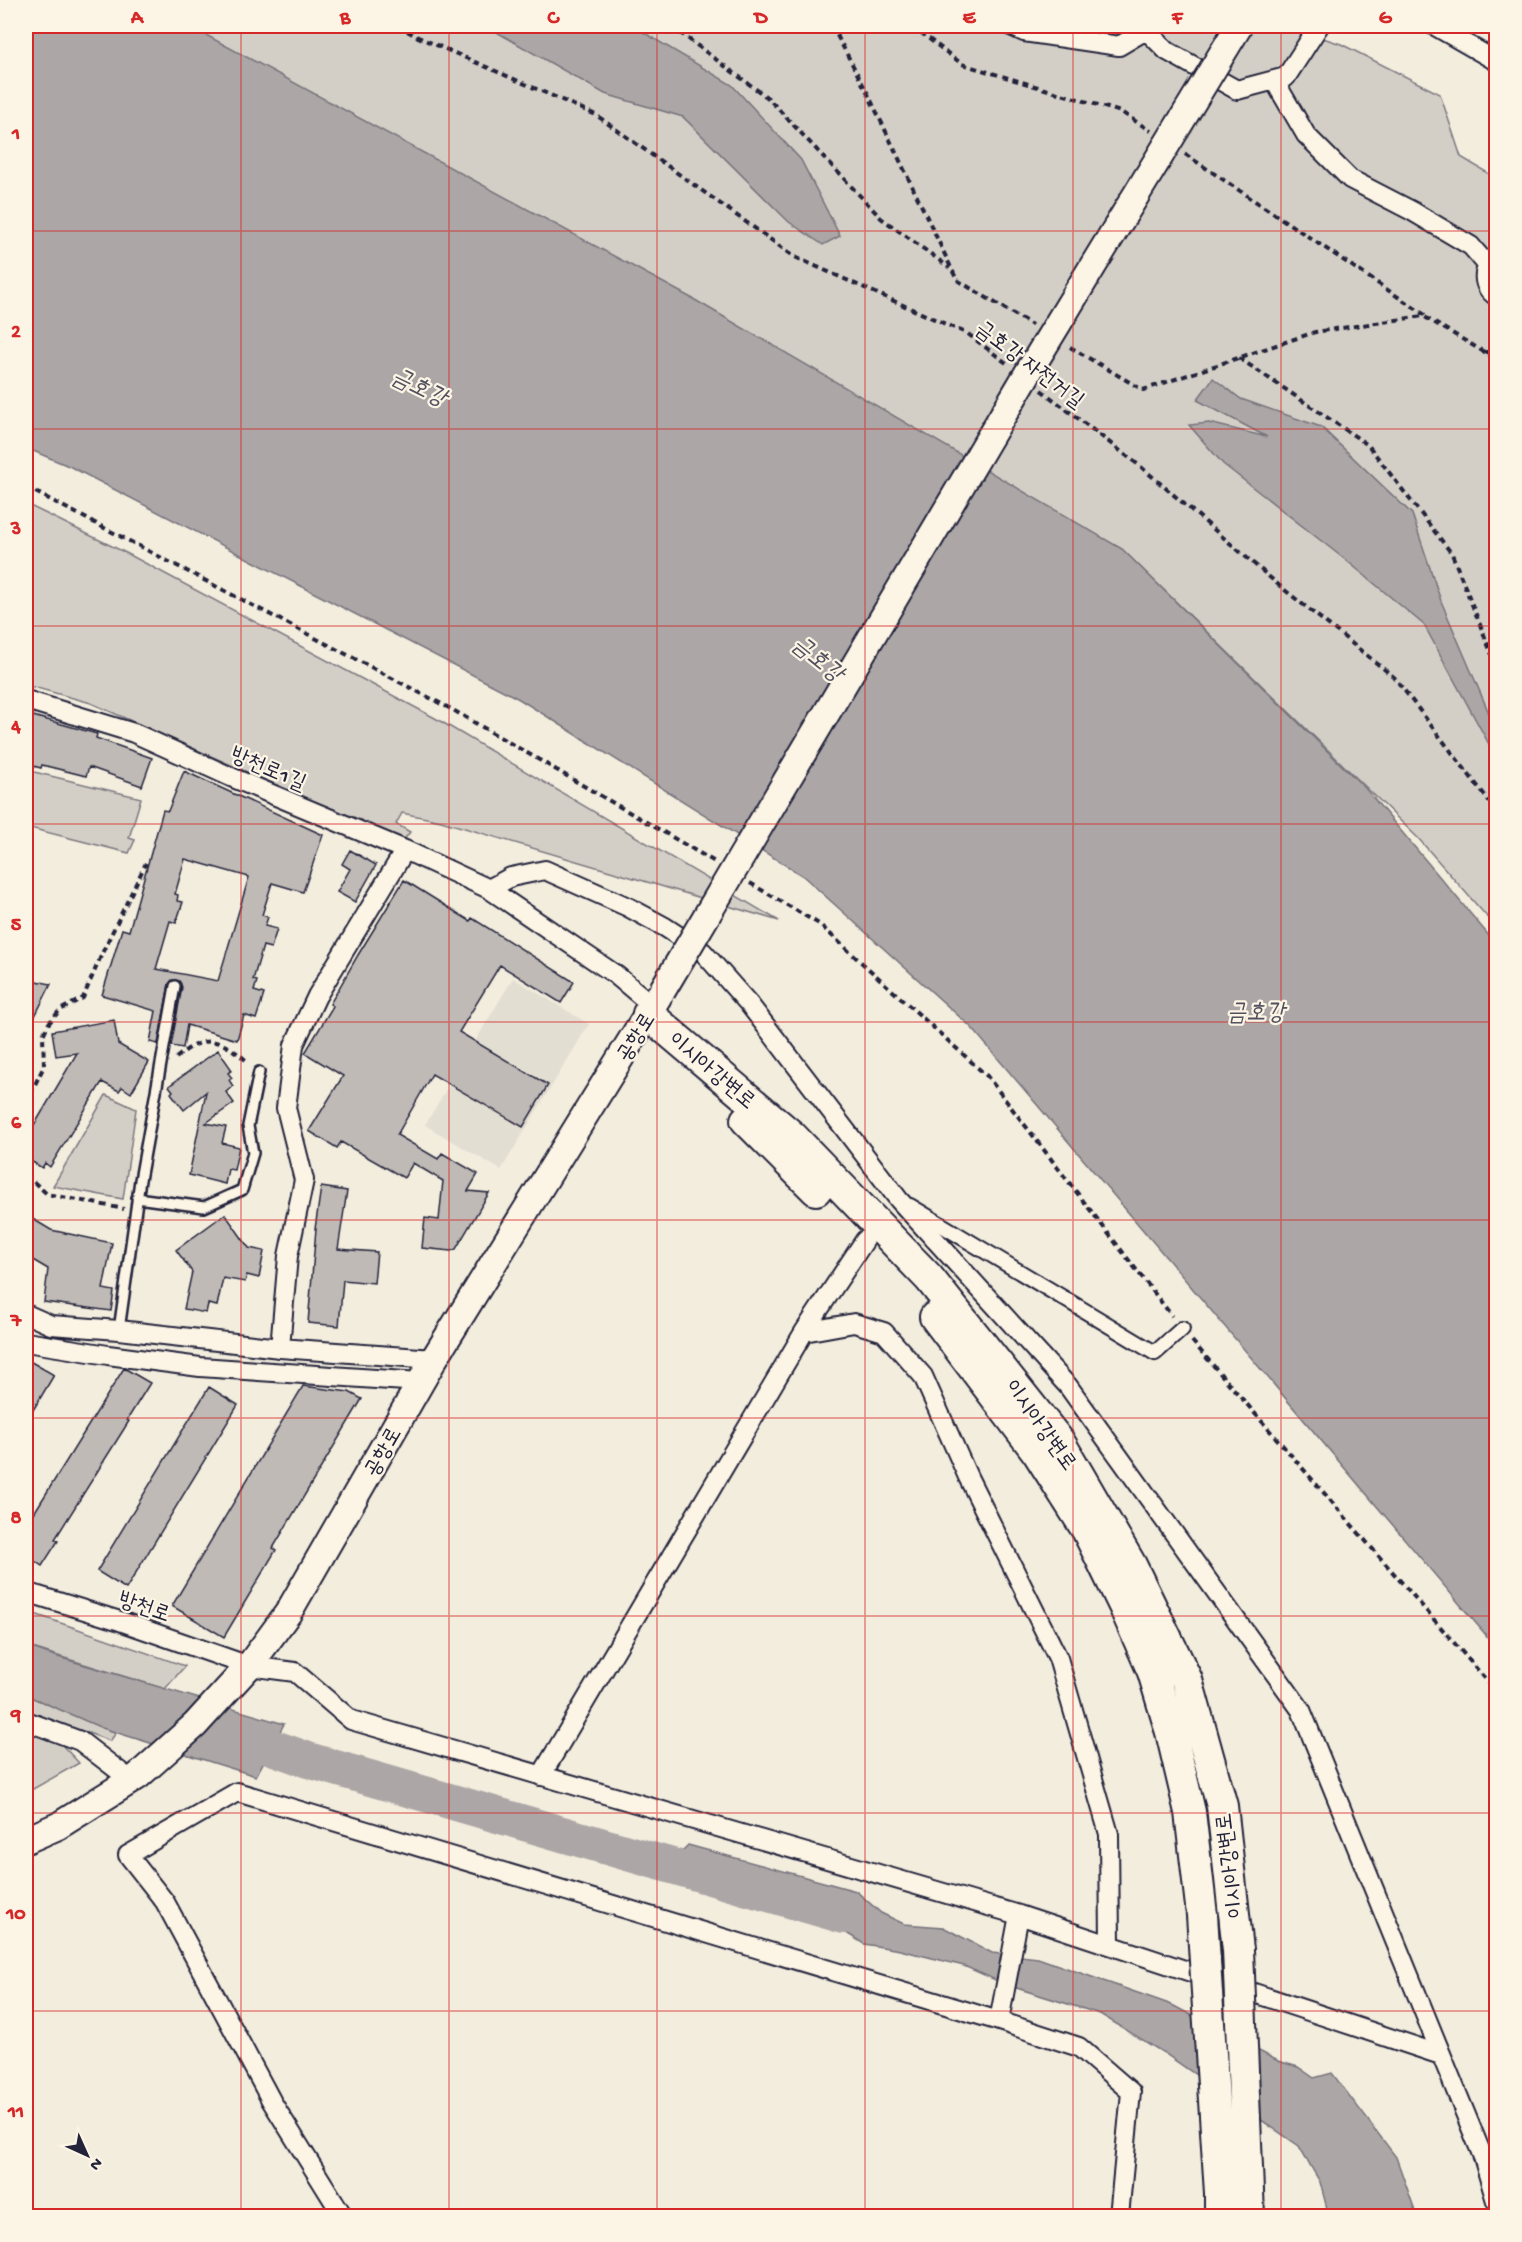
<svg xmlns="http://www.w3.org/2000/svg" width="1522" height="2242" font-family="'Gochi Hand','Poor Story',sans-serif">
  <rect width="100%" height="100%" fill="#f3edde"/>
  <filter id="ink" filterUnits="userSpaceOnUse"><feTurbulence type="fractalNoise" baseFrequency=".0167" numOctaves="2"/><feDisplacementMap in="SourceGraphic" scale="12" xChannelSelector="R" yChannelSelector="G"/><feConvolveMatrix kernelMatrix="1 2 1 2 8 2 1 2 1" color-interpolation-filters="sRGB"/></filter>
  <g filter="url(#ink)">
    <path fill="#e3ded2" d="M 513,978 L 589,1024 L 501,1170 L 425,1125 Z"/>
    <path fill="#d4cfc6" stroke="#7b7880" stroke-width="1.5" d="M 159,26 L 1287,26 L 1341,44 L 1440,94 L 1461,157 L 1496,178 L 1496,927 L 1418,838 L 1122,549 Z
      M 26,504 L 128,554 L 435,718 L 779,921 L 441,821 L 402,813 L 396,824 L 410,832 L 403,841 L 91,703 L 26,685 Z
      M 26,770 L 141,798 L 129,838 L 135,840 L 129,853 L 26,827 Z
      M 106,1095 L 136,1109 L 123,1199 L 53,1186 Z
      M 26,1611 L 185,1666 L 165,1689 L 26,1646 Z
      M 26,1695 L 116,1733 L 110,1741 L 26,1710 Z
      M 26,1730 L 62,1745 L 79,1763 L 26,1793 Z"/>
    <path fill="#aca7a6" stroke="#75727b" stroke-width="1.5" d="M 26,26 L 183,26 L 206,35 L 695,300 L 1122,549 L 1365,788 L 1496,944 L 1496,1647 L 972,1028 L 803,876 L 519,699 L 71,467 L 26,448 Z
      M 486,26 L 633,26 L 732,85 L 801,160 L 840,236 L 823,245 L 789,222 L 683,117 L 605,94 Z
      M 1213,378 L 1241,399 L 1321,427 L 1412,514 L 1441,601 L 1492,720 L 1496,723 L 1496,750 L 1490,746 L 1424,625 L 1352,565 L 1223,464 L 1189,425 L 1209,423 L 1267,437 L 1197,400 Z
      M 26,1646 L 58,1657 L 284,1724 L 256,1776 L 102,1728 L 26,1695 Z
      M 688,1845 L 856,1891 L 881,1913 L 904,1924 L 943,1927 L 992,1953 L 1038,1958 L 1172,2005 L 1278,2061 L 1298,2067 L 1314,2078 L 1332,2073 L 1396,2157 L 1417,2216 L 1329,2216 L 1320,2182 L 1299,2146 L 1164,2053 L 1100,2014 L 1007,1985 L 964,1966 L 900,1950 L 864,1944 L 798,1903 L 675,1858 Z"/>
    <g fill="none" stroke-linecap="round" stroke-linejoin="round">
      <path stroke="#aca7a6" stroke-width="36" d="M 224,1730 L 308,1760 L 844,1916"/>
    </g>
    <path fill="#bfbab6" stroke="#22223b" stroke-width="1.5" fill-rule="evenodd" d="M 33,716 L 97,734 L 96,738 L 152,758 L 142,786 L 89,767 L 86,776 L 42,765 L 41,768 L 26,764 L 26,742 Z
      M 184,771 L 323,835 L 303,892 L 272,883 L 262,915 L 268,917 L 265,926 L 277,929 L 271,948 L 263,946 L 253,980 L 257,981 L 254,991 L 264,994 L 256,1019 L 244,1015 L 237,1040 L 187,1025 L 183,1048 L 171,1046 L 182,987 L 179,981 L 172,980 L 169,984 L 158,1044 L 150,1042 L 156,1011 L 102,995 L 122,929 L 129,931 L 163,810 L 168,811 ZM 185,859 L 249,877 L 218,981 L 156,969 L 170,921 L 176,923 L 183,902 L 177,901 L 178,895 L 175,894 Z
      M 350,850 L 376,865 L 355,902 L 337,892 L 350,869 L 342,864 Z
      M 404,880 L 470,921 L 472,918 L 574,982 L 561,1003 L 500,965 L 459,1032 L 548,1085 L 523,1127 L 432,1074 L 397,1135 L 438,1159 L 442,1153 L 478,1174 L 468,1191 L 489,1193 L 456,1249 L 451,1251 L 422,1248 L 425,1218 L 439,1220 L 443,1181 L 413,1163 L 404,1178 L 341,1142 L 337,1148 L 309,1131 L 343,1076 L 305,1053 L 333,1006 L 330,1004 L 358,955 Z
      M 26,979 L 51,984 L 26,1034 Z
      M 114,1020 L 118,1044 L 149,1062 L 131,1093 L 122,1087 L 119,1091 L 102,1082 L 50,1167 L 45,1163 L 42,1168 L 26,1158 L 26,1139 L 77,1053 L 56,1056 L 52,1031 Z
      M 218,1050 L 232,1070 L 228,1073 L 232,1078 L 229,1080 L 233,1086 L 226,1092 L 234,1103 L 206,1123 L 226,1127 L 222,1143 L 239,1147 L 234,1170 L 228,1169 L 225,1184 L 189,1175 L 206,1092 L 184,1110 L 171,1093 L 173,1091 L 169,1086 Z
      M 321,1187 L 347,1191 L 338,1249 L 377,1252 L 374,1283 L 343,1280 L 339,1326 L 308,1323 L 316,1229 L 315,1229 Z
      M 225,1214 L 249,1248 L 264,1251 L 259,1278 L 247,1275 L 245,1282 L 223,1278 L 217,1306 L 208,1304 L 206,1313 L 184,1309 L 192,1272 L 176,1250 Z
      M 26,1215 L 51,1230 L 112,1243 L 103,1289 L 114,1291 L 111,1311 L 44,1302 L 48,1269 L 26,1256 Z
      M 26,1359 L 54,1375 L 26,1422 Z
      M 124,1368 L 150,1383 L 127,1420 L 129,1421 L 55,1539 L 58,1541 L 42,1566 L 26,1555 L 26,1526 Z
      M 303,1386 L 349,1392 L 362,1399 L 273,1548 L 276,1550 L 224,1637 L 172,1606 Z
      M 209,1387 L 238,1405 L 126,1589 L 97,1571 Z"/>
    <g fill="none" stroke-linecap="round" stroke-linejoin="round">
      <defs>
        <path id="service" d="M 137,1198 L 204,1207 L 242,1190 L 253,1153 L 248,1126 L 259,1072
          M 119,1330 L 140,1180 L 175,986"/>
        <path id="pedestrian" d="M 910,1206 L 1155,1353 L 1182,1329"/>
        <path id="minor" d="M 1011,26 L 1024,32 L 1119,46 L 1146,30
          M 1148,26 L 1146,30 L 1167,51 L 1237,90 L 1286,77 L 1319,26
          M 1435,26 L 1496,61
          M 1274,80 L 1306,135 L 1350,179 L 1412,211 L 1471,246 L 1488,266
          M 1496,260 C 1480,268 1482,287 1496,296
          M 26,700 L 134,733 L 231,777 L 405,850 L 489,889 L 616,975 L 653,1006
          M 489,889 L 511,877 L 545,870 L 628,907 L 665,927 L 703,952 L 749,1004 L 899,1200 L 1068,1386 L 1301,1710 L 1483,2157 L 1496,2201
          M 26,1314 L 51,1325 L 119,1330 L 280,1348 L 434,1359
          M 804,1332 L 865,1240
          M 26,1342 L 108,1355 L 200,1367 L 420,1382
          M 280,1348 L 288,1256 L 304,1180 L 286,1108 L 294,1045 L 317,996 L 405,850
          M 26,1592 L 120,1621 L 249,1666 L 295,1672 L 351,1720 L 1019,1915 L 999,2021 L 1079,2047 L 1131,2092 L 1119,2216
          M 26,1721 L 80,1741 L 132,1781
          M 541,1776 L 804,1332 L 854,1323 L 884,1332 L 923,1376 L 968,1477 L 1058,1658 L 1109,1834 L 1110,1945
          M 1019,1915 L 1441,2055
          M 343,2216 L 272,2102 L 165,1902 L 128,1855 L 237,1792 L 999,2021"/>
        <path id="secondary" d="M 26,1840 L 58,1826 L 138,1776 L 195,1725 L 249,1666 L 288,1613 L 434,1359 L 658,997"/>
        <path id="trunk" d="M 648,1014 L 792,1136 L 929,1278 L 1059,1441 L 1131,1565 L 1187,1680 L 1222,1806 L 1238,1950
          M 746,1120 L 816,1190
          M 935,1317 L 1038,1453 L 1087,1530 L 1124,1606 L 1153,1672 L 1171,1732 L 1190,1812 L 1202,1915
          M 1248,2191 L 1249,2216
          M 1220,2193 L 1220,2216"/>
      </defs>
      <use href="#service" stroke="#22223b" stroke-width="14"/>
      <use href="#pedestrian" stroke="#22223b" stroke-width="18"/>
      <use href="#minor" stroke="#22223b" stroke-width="22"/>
      <use href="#secondary" stroke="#22223b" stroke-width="30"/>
      <use href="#trunk" stroke="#22223b" stroke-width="34"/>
      <path stroke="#22223b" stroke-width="4" stroke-dasharray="6 4.5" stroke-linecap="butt" d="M 398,26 L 418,37 L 596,115 L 795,257 L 968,334 L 1009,365
        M 671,26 L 768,98 L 881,218 L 950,268
        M 832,26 L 868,94 L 957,280 L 1032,325
        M 912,26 L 962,64 L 1121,112 L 1151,131
        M 1185,154 L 1425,315
        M 1070,347 L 1143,390 L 1315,332 L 1423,316 L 1496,359
        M 1485,352 L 1496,352
        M 1239,358 L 1368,445 L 1452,554 L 1496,665
        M 1041,390 L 1140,466 L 1281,587 L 1394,677 L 1496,810
        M 26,487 L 453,710 L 715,862
        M 750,883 L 819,924 L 987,1076 L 1172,1316
        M 176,1058 C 205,1033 221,1038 249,1063
        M 26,1103 L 44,1066 L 43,1035 L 49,1023 L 60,1010 L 83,998 L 104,949 L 146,863
        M 26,1175 L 47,1194 L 124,1209
        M 1192,1341 L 1496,1691"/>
      <use href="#service" stroke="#fcf5e5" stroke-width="9"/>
      <use href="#pedestrian" stroke="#fcf5e5" stroke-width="14"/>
      <use href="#minor" stroke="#fcf5e5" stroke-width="18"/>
      <use href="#secondary" stroke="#fcf5e5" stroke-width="26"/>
      <use href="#trunk" stroke="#fcf5e5" stroke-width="30"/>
      <defs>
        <path id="secondary-bridge" d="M 662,991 L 1029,371 L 1239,26"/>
        <path id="trunk-bridge" d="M 1202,1915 L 1220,2193
          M 1238,1950 L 1248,2191"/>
      </defs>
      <use href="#secondary-bridge" stroke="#22223b" stroke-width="30" stroke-linecap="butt"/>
      <use href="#trunk-bridge" stroke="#22223b" stroke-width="34" stroke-linecap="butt"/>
      <use href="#secondary-bridge" stroke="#fcf5e5" stroke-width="26"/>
      <use href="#trunk-bridge" stroke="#fcf5e5" stroke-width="30"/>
    </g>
  </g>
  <path fill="none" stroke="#d62828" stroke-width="1.5" stroke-opacity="0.55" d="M 241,26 L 241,2216M 449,26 L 449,2216M 657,26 L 657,2216M 865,26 L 865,2216M 1073,26 L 1073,2216M 1281,26 L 1281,2216M 26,231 L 1496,231M 26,429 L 1496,429M 26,626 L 1496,626M 26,824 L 1496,824M 26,1022 L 1496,1022M 26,1220 L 1496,1220M 26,1418 L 1496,1418M 26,1616 L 1496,1616M 26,1813 L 1496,1813M 26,2011 L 1496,2011"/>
  <g text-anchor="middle" stroke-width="4.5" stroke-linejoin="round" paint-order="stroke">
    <g font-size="22" fill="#22223b" stroke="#fcf5e5">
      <text transform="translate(1031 363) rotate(37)" y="8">금호강 자전거길</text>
      <text transform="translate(269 767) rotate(23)" y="8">방천로1길</text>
      <text transform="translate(634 1036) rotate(-58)" y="8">공항로</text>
      <text transform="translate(713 1069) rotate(40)" y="8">이시아강변로</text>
      <text transform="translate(1042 1424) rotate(54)" y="8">이시아강변로</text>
      <text transform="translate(381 1451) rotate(-60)" y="8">공항로</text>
      <text transform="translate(145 1605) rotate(19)" y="8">방천로</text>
      <text transform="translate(1228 1866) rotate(-97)" y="8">이시아강변로</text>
    </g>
    <g font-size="24" font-style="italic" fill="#525160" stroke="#fcf5e5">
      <text transform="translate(420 386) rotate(26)" y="8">금호강</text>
      <text transform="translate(819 658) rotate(39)" y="8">금호강</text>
      <text x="1256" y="1019">금호강</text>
    </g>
  </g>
  <rect width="1522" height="2242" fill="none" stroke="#fcf5e5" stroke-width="66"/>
  <g transform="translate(87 2155) rotate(135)" stroke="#fcf5e5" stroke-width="4.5" paint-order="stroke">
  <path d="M0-4.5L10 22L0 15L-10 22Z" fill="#22223b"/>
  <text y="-9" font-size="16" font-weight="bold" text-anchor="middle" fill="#22223b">N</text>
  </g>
  <rect x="33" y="33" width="1456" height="2176" fill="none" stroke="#d62828" stroke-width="2"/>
  <g font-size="20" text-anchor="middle" font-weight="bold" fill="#d62828">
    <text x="137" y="23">A</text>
    <text x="345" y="23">B</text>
    <text x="553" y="23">C</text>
    <text x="761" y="23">D</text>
    <text x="969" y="23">E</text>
    <text x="1177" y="23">F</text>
    <text x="1385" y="23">G</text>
    <text x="16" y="139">1</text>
    <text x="16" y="337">2</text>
    <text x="16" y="534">3</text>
    <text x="16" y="732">4</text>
    <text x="16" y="930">5</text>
    <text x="16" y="1128">6</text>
    <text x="16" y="1326">7</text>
    <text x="16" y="1523">8</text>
    <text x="16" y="1721">9</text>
    <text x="16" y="1919">10</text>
    <text x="16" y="2117">11</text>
  </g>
</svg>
